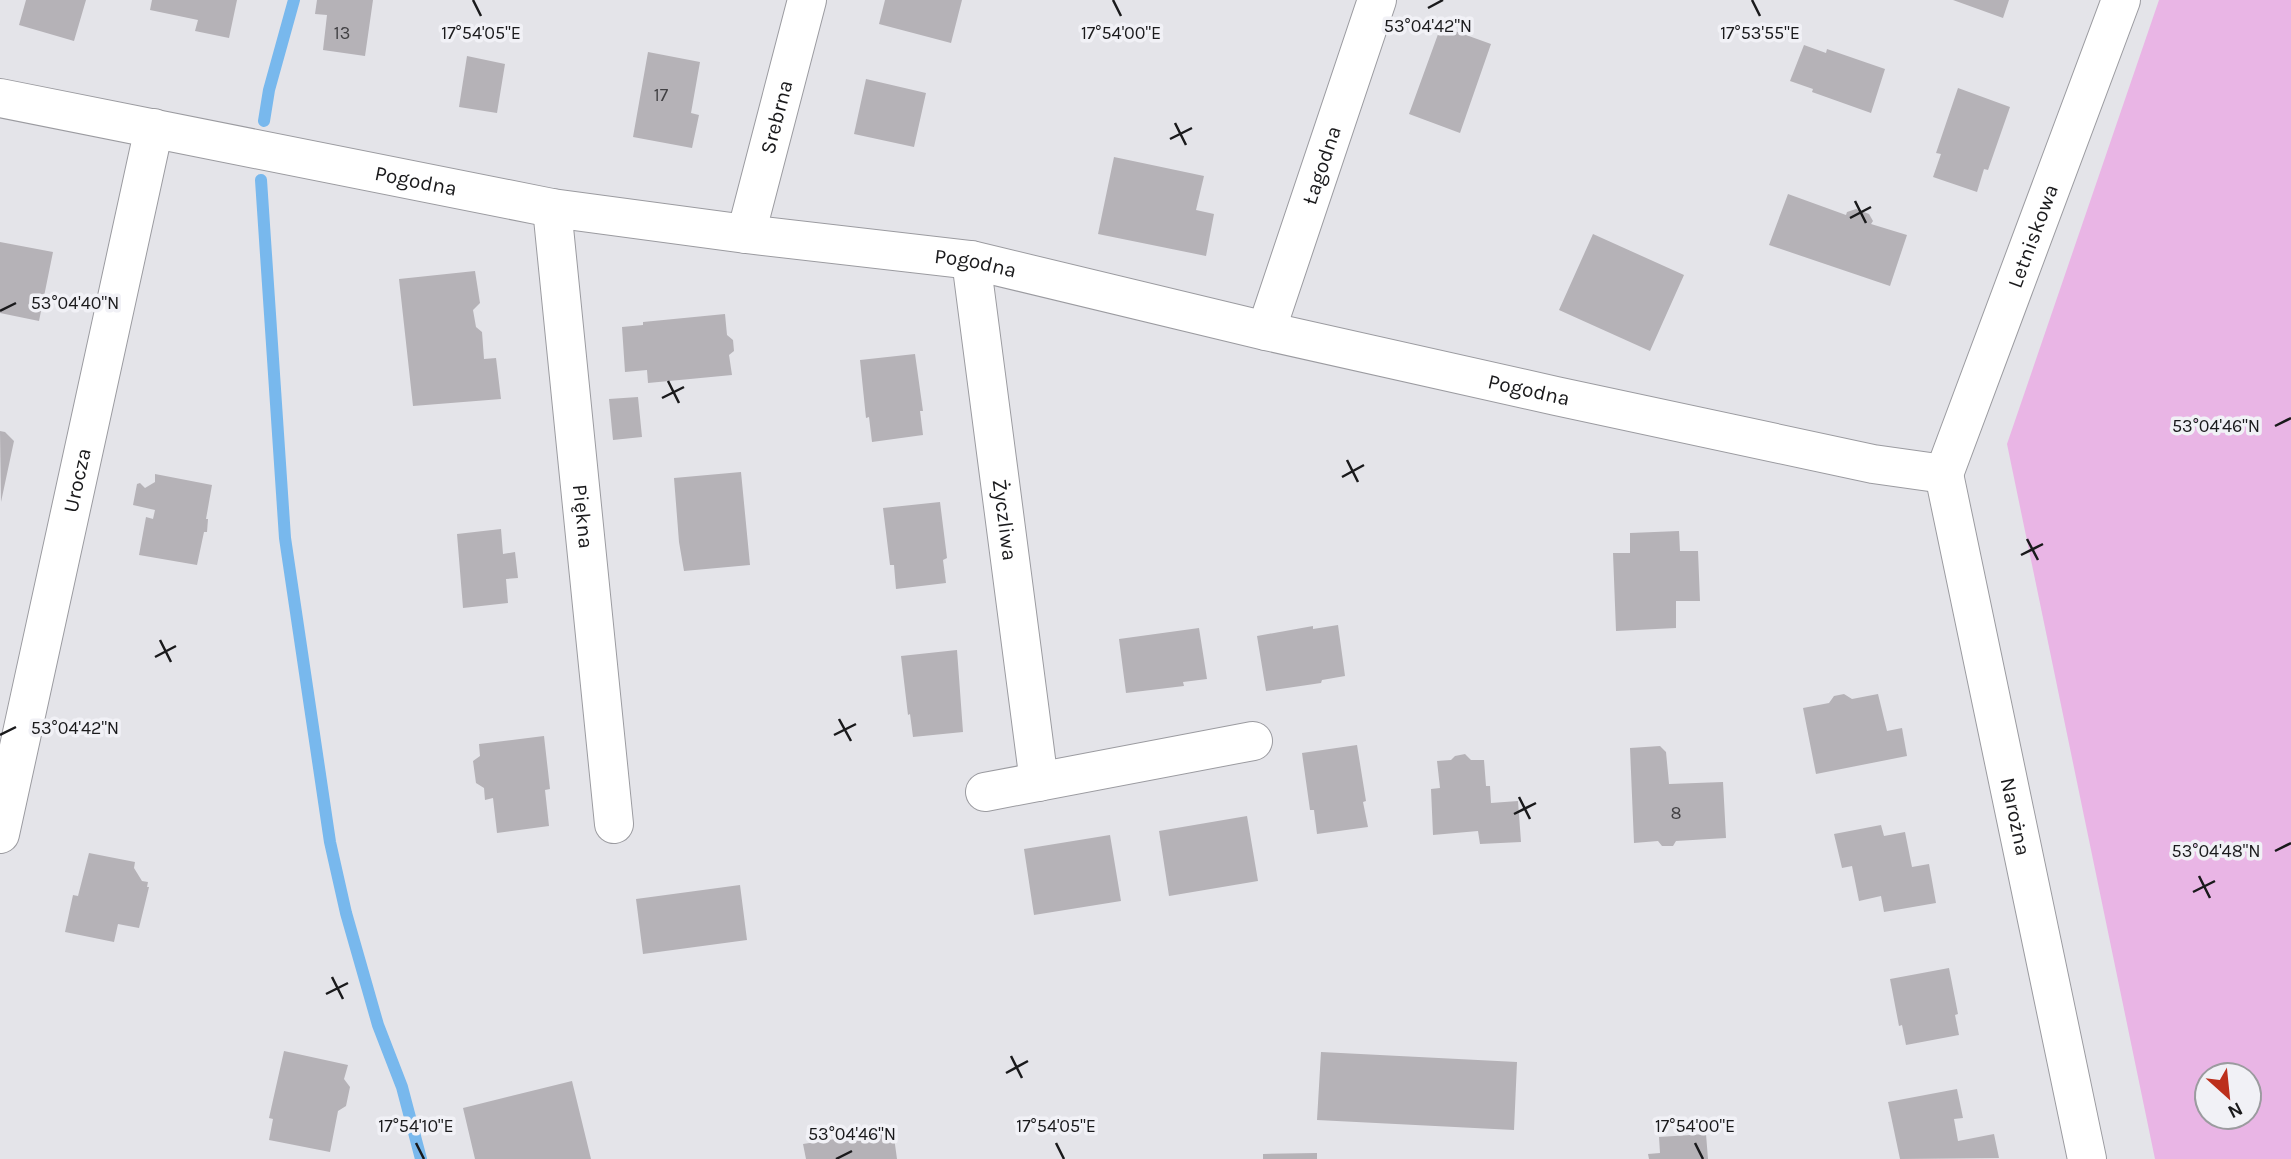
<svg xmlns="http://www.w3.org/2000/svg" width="2291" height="1159" font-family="Karla,sans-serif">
  <rect width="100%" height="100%" fill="#e4e4e9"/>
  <path fill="#e9b5e5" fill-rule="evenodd" d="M 2159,0 L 2291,0 L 2291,1159 L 2155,1159 L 2007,444 ZM 2207,1075 L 2249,1075 L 2249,1117 L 2207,1117 Z"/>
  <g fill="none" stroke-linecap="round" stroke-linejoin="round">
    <path stroke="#78b8ed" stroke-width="12" d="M 264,121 L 269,90 L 294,0
      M 261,180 L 285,538 L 330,842 L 346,913 L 378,1025 L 402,1087 L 421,1159"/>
  </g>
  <path fill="#b5b2b7" d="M 26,0 L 86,0 L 74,41 L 19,25 Z
    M 152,0 L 237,0 L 229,38 L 195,31 L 198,20 L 150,10 Z
    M 317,0 L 373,0 L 365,56 L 323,50 L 327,15 L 315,14 Z
    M 885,0 L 962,0 L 951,43 L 879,24 Z
    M 1953,0 L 2009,0 L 2003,18 Z
    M 1441,26 L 1491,44 L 1460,133 L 1409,114 Z
    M 1804,45 L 1826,53 L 1827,49 L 1885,69 L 1871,113 L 1812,92 L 1813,89 L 1790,81 Z
    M 648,52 L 700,62 L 691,113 L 699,115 L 692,148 L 633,137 Z
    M 467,56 L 505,64 L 497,113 L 459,107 Z
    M 866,79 L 926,93 L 914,147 L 854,134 Z
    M 1958,88 L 2010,107 L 1988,170 L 1984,169 L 1977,192 L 1933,177 L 1941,154 L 1936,153 Z
    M 1114,157 L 1204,176 L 1196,210 L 1214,214 L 1206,256 L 1098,234 Z
    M 1788,194 L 1846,215 L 1847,212 L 1856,209 L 1869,214 L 1873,221 L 1871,224 L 1907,235 L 1890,286 L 1769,245 Z
    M 1593,234 L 1684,275 L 1650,351 L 1559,310 Z
    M 0,242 L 53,252 L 39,321 L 0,313 Z
    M 475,271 L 480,303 L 473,310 L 476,327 L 482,332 L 484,359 L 496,358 L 501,399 L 413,406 L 399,279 Z
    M 725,314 L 727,335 L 733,340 L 734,351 L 729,355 L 732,375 L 648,383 L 647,370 L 625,372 L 622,327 L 643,325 L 643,322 Z
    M 915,354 L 923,411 L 920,411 L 923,435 L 872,442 L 869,417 L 866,418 L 860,360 Z
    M 638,397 L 642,437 L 613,440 L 609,399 Z
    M 0,431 L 5,432 L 14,441 L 1,502 Z
    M 741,472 L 750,565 L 684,571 L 679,542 L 674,478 Z
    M 155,474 L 212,485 L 206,519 L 208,519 L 207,532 L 204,532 L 197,565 L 139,555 L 146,517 L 153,519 L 155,510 L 133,505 L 137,484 L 140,483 L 145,488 L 155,482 Z
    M 940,502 L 947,558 L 943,560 L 946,583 L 896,589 L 894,565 L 890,565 L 883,508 Z
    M 501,529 L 503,554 L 515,552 L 518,578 L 506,579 L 508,603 L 463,608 L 457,534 Z
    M 1679,531 L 1680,551 L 1698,551 L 1700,601 L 1676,601 L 1676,628 L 1616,631 L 1613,553 L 1630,553 L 1630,533 Z
    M 1338,625 L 1345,676 L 1322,680 L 1321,683 L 1266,691 L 1257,636 L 1313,626 L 1313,629 Z
    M 1199,628 L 1207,679 L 1183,682 L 1184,686 L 1126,693 L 1119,639 Z
    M 957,650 L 963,732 L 913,737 L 910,714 L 908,715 L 901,656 Z
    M 1844,694 L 1852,699 L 1878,694 L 1887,731 L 1902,728 L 1907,756 L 1816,774 L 1803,708 L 1829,703 L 1834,696 Z
    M 544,736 L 550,789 L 545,790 L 549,826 L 497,833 L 493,798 L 485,800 L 484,788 L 476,783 L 473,761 L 480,756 L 479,744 Z
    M 1357,745 L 1366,801 L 1363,802 L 1368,827 L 1317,834 L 1314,810 L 1310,810 L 1302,753 Z
    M 1660,746 L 1666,752 L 1669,784 L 1723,782 L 1726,838 L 1676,841 L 1673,846 L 1662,846 L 1658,841 L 1634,843 L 1630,748 Z
    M 1465,754 L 1471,760 L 1484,760 L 1486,786 L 1490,786 L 1491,803 L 1518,801 L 1521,842 L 1480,844 L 1478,831 L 1433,835 L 1431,789 L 1440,788 L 1437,761 L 1451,760 L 1455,756 Z
    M 1247,816 L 1258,881 L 1169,896 L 1159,831 Z
    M 1881,825 L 1884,836 L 1905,832 L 1912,867 L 1929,864 L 1936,903 L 1884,912 L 1881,896 L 1859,901 L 1852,866 L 1842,868 L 1834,834 Z
    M 1110,835 L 1121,901 L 1034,915 L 1024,849 Z
    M 89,853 L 135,862 L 134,868 L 142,881 L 148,882 L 147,887 L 149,887 L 139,928 L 118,924 L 114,942 L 65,932 L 73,895 L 78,896 Z
    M 740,885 L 747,940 L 643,954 L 636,899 Z
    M 1949,968 L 1958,1014 L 1955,1015 L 1959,1035 L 1906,1045 L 1902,1025 L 1899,1026 L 1890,979 Z
    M 284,1051 L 348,1065 L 344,1079 L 350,1087 L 346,1106 L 338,1111 L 330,1152 L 269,1140 L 273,1119 L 269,1118 Z
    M 1321,1052 L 1517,1062 L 1514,1130 L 1317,1120 Z
    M 572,1081 L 591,1159 L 475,1159 L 463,1108 Z
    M 1957,1089 L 1963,1118 L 1954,1119 L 1958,1141 L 1994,1134 L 1999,1158 L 1900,1159 L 1888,1102 Z
    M 893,1130 L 897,1159 L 806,1159 L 803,1144 Z
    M 1706,1134 L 1708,1159 L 1649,1159 L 1648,1154 L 1660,1153 L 1659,1137 Z
    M 1317,1153 L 1317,1159 L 1263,1159 L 1263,1154 Z"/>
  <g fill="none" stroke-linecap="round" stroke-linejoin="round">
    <defs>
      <g id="minor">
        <path id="s1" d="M 0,98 L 552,208 L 746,234 L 971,260 L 1266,331 L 1556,396 L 1873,464 L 1944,474"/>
        <path id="s2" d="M 552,208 L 614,824"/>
        <path id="s3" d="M 746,234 L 807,0"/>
        <path id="s4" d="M 971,260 L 1039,782"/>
        <path id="s5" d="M 1266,331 L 1377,0"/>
        <path id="s6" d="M 1944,474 L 2087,1159"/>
        <path id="s7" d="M 1944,474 L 2121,0"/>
        <path d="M 985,792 L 1253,741"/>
        <path id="s8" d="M 0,834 L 154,128"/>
      </g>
    </defs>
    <use href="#minor" stroke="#9b9ba0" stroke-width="40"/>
    <use href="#minor" stroke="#fff" stroke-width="38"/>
  </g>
  <path fill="none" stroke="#1a1a1c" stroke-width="2.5" d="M 473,0 L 481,16M 1113,0 L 1121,16M 1752,0 L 1760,16M 1428,8 L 1443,0M 1175,123 L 1186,145M 1170,139 L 1192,128M 1855,201 L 1866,223M 1850,218 L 1871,207M 0,311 L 16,303M 668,381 L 679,403M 662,398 L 684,387M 2275,426 L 2291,418M 1347,460 L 1358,482M 1342,477 L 1364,465M 2027,539 L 2038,560M 2021,555 L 2043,544M 160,640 L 171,662M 155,657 L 176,646M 839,719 L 851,741M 0,735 L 16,727M 834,735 L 856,724M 1519,797 L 1530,819M 1514,814 L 1536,803M 2275,851 L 2291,843M 2199,876 L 2210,898M 2193,892 L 2215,881M 332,977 L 343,999M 326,994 L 348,983M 1011,1056 L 1022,1078M 1006,1073 L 1028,1061M 416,1143 L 424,1159M 1056,1143 L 1064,1159M 1695,1143 L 1703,1159M 836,1159 L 852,1151"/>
  <g text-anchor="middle" stroke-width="7" stroke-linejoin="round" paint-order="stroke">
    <g font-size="18" fill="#414043">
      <text x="342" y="39">13</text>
      <text x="661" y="101">17</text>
      <text x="1676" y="819">8</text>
    </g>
    <g font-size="21" fill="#1a1a1c" stroke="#f1f1f6">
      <text dy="7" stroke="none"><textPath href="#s3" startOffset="121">Srebrna</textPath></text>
      <text dy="7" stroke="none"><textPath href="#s5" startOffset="175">Łagodna</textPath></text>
      <text dy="7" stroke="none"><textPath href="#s1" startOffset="424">Pogodna</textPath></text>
      <text dy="7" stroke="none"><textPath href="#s7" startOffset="254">Letniskowa</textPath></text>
      <text dy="7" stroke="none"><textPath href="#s1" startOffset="990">Pogodna</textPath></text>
      <text dy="7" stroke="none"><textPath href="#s1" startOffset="1558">Pogodna</textPath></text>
      <text dy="7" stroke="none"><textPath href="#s8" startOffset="362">Urocza</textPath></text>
      <text dy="7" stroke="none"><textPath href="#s2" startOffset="310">Piękna</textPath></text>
      <text dy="7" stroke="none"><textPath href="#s4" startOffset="262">Życzliwa</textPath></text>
      <text dy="7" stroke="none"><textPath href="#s6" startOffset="350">Narożna</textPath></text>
    </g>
  </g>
  <g font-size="18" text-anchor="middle" fill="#1a1a1c" stroke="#f1f1f6" stroke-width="7" stroke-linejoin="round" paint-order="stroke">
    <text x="1428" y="32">53°04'42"N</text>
    <text x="481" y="39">17°54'05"E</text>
    <text x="1121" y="39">17°54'00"E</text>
    <text x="1760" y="39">17°53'55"E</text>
    <text x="75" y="309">53°04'40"N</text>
    <text x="2216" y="432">53°04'46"N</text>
    <text x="75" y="734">53°04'42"N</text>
    <text x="2216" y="857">53°04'48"N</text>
    <text x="416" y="1132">17°54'10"E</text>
    <text x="1056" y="1132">17°54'05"E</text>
    <text x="1695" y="1132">17°54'00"E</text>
    <text x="852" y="1140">53°04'46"N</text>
  </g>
  <g transform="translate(2228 1096) rotate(153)"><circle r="33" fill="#f1f1f6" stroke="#9b9b9f" stroke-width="2"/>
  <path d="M0-5L12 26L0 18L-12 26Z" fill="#bc2f1c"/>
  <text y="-10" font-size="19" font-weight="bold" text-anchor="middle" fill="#1a1a1c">N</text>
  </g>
</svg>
